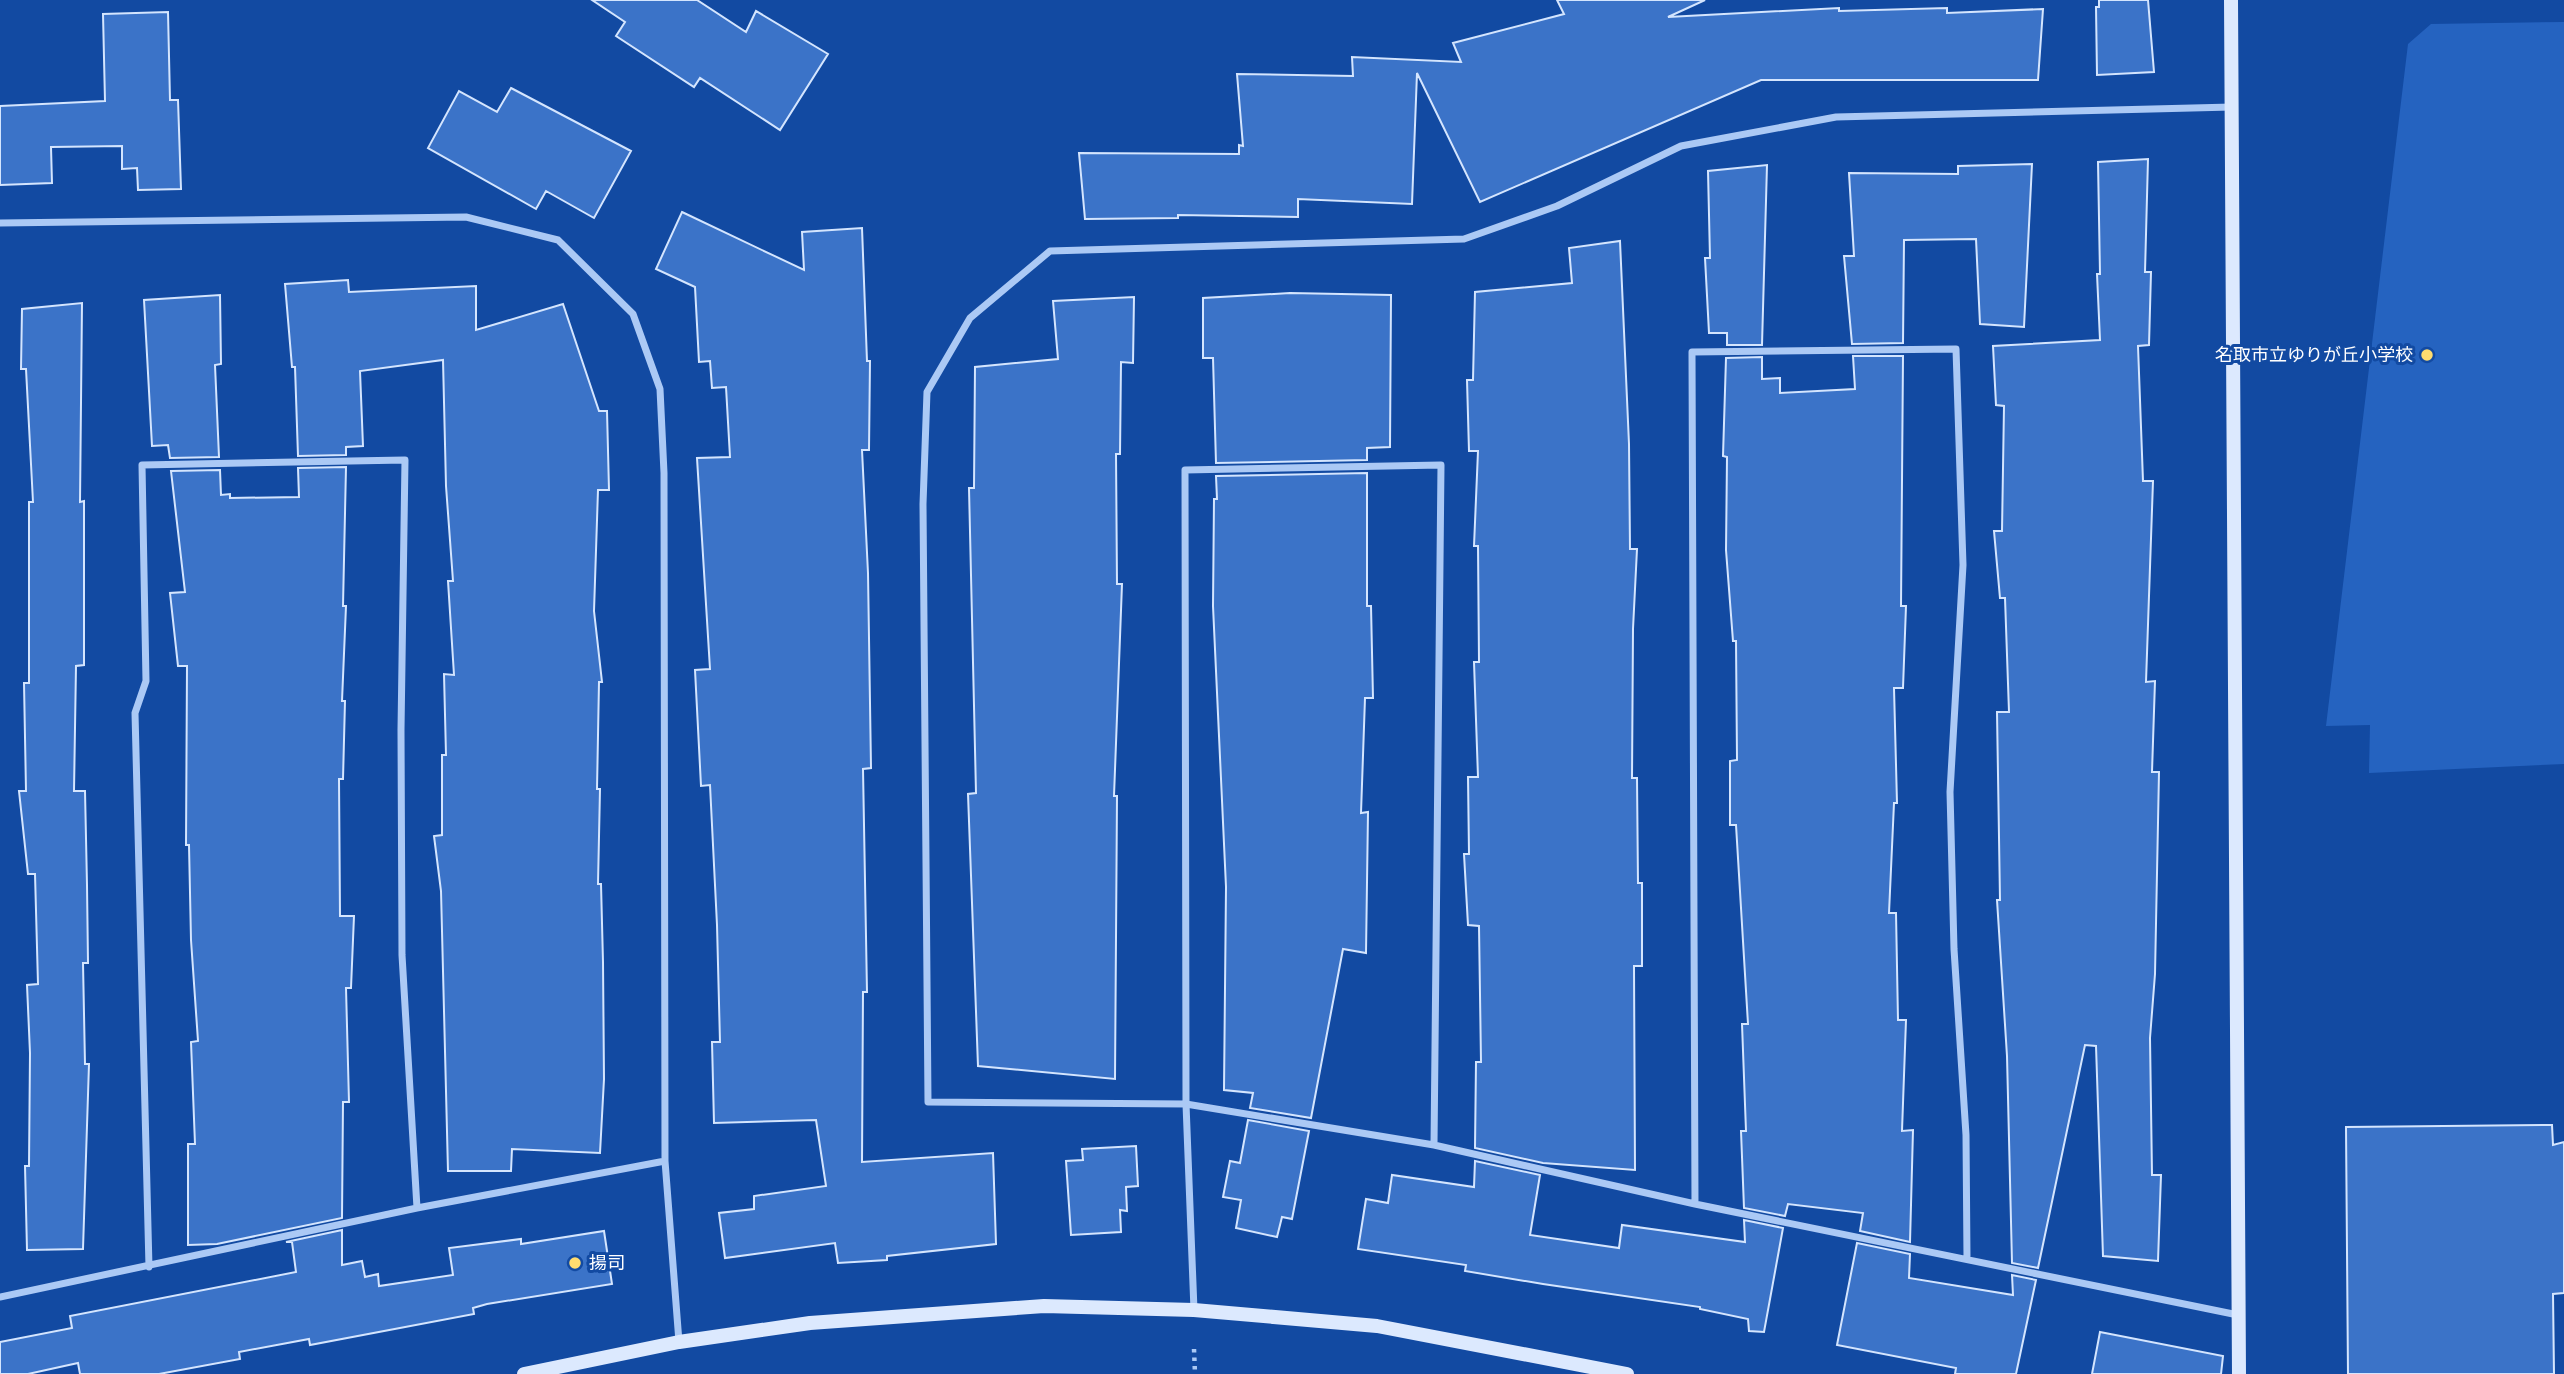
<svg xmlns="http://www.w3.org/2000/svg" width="2564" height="1374" font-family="'Asap Condensed','Noto Sans JP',sans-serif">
  <rect width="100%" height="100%" fill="#124aa2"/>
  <path fill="#2563c0" d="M 2564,22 L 2564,764 L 2369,773 L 2370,725 L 2326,726 L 2408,44 L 2431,24 Z"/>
  <path fill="#3b73c8" stroke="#d4e5fe" stroke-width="2" d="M 592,0 L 697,0 L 746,32 L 756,11 L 828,54 L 780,130 L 700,78 L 694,87 L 616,36 L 625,22 Z
    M 1557,0 L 1705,0 L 1668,17 L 1839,8 L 1839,11 L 1947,8 L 1947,13 L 2043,9 L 2038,80 L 1761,80 L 1480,202 L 1417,73 L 1412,204 L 1298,199 L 1298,217 L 1178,215 L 1178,218 L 1085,219 L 1079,153 L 1239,154 L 1239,145 L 1243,146 L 1237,74 L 1353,76 L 1352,57 L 1461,62 L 1453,43 L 1564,14 Z
    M 2099,0 L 2148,0 L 2154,72 L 2097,75 L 2096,7 L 2099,7 Z
    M 168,12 L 170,100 L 178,100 L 181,189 L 138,190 L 137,168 L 122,169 L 122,146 L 51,147 L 52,183 L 0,185 L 0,106 L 105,101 L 103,14 Z
    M 511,88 L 631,151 L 594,218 L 546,191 L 536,209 L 428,148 L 459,91 L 497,112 Z
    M 2148,159 L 2145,272 L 2151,272 L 2149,345 L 2138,346 L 2143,481 L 2153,481 L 2146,682 L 2155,681 L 2152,772 L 2159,772 L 2155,974 L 2150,1038 L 2152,1175 L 2161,1175 L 2158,1261 L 2103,1256 L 2096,1046 L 2085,1045 L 2038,1268 L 2012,1263 L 2007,1056 L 1997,900 L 2000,900 L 1997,712 L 2009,712 L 2005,598 L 2000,598 L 1994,531 L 2002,531 L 2004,406 L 1996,405 L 1993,346 L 2100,340 L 2097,274 L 2100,274 L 2098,162 Z
    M 2032,164 L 2024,327 L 1980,324 L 1976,239 L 1904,240 L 1903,343 L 1852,344 L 1844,256 L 1854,256 L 1849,173 L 1958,174 L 1958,166 Z
    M 1767,165 L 1762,345 L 1727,345 L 1727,333 L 1709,333 L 1705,258 L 1710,258 L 1708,171 Z
    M 682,212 L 804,270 L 802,232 L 862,228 L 867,361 L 870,361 L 869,450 L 862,450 L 868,573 L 871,768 L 863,769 L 867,992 L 863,992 L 862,1162 L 993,1153 L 996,1244 L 887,1256 L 887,1260 L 838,1263 L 835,1243 L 725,1258 L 719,1213 L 754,1209 L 754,1196 L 826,1186 L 816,1120 L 714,1123 L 712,1042 L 720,1042 L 717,925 L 710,785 L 701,786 L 695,670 L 710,669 L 697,458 L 730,457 L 726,387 L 712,388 L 710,361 L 699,362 L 695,287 L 656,269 Z
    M 1620,241 L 1629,444 L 1630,549 L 1637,549 L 1633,629 L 1632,778 L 1637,778 L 1638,883 L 1642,883 L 1642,966 L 1634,966 L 1635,1170 L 1543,1163 L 1475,1148 L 1476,1062 L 1481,1062 L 1479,926 L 1468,925 L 1464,854 L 1469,854 L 1468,777 L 1478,777 L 1474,662 L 1479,662 L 1478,546 L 1474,546 L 1478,451 L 1469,451 L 1467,380 L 1473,380 L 1475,292 L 1572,283 L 1569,248 Z
    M 348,280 L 349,292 L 476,286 L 476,330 L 563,304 L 599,411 L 607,411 L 609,490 L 598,490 L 594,611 L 602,682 L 599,682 L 597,789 L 600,789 L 598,884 L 601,884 L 603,962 L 604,1079 L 600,1153 L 512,1149 L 511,1171 L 448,1171 L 441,891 L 434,836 L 442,835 L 442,755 L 446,755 L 444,674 L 454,675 L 448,581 L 453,581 L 446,486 L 443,360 L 360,371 L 363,446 L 346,447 L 346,455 L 298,456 L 295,367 L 292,367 L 285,284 Z
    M 1290,293 L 1391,295 L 1390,447 L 1367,448 L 1367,460 L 1216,463 L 1213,358 L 1203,358 L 1203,298 Z
    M 220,295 L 221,364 L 215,365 L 219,457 L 170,458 L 168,445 L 152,446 L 144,300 Z
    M 1134,297 L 1133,363 L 1121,362 L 1120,454 L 1116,454 L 1117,584 L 1122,584 L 1114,796 L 1117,796 L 1115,1079 L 978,1066 L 968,794 L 976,793 L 969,488 L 974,488 L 975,367 L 1058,359 L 1053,301 Z
    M 82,303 L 80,502 L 84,501 L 84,665 L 76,666 L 74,791 L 85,791 L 87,885 L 88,963 L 83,963 L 85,1064 L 89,1064 L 83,1249 L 27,1250 L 25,1166 L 29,1166 L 30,1053 L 27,985 L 38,984 L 35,874 L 28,874 L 19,791 L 26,791 L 24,683 L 29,683 L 29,502 L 33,502 L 26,369 L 21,369 L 22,309 Z
    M 1853,356 L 1903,356 L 1901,606 L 1906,606 L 1903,688 L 1894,688 L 1897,803 L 1894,803 L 1889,913 L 1896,913 L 1898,1020 L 1906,1020 L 1902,1131 L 1913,1130 L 1910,1242 L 1860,1231 L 1863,1213 L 1788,1204 L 1785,1216 L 1744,1208 L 1741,1131 L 1746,1131 L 1742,1024 L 1748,1024 L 1736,825 L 1730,825 L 1730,761 L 1737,760 L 1736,641 L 1733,641 L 1726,550 L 1727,457 L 1723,456 L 1726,358 L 1762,357 L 1762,379 L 1780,378 L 1780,393 L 1855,389 Z
    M 346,467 L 343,606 L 346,606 L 342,701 L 345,701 L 343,779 L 339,779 L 340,916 L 354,916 L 351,988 L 346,988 L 349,1102 L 343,1102 L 342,1218 L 217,1244 L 188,1245 L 188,1144 L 195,1144 L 191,1042 L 198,1041 L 191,940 L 189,845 L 186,845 L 187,666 L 178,666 L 170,593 L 185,592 L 171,471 L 220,470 L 221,495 L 230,494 L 230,498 L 299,497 L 298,468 Z
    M 1367,473 L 1367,606 L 1371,606 L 1373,698 L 1365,698 L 1361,813 L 1368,812 L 1366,953 L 1343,949 L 1311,1118 L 1250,1108 L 1253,1093 L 1224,1090 L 1226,887 L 1213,606 L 1214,499 L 1217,499 L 1216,476 Z
    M 1248,1120 L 1309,1131 L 1292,1219 L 1282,1217 L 1277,1237 L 1236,1228 L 1241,1200 L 1223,1197 L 1230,1161 L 1240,1163 Z
    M 2552,1125 L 2553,1145 L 2564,1142 L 2564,1293 L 2553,1294 L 2554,1374 L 2348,1374 L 2346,1127 Z
    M 1136,1146 L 1138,1186 L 1126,1187 L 1127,1211 L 1120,1210 L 1121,1232 L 1071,1235 L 1066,1161 L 1083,1160 L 1082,1149 Z
    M 1475,1161 L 1540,1175 L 1530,1235 L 1619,1248 L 1622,1225 L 1745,1242 L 1744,1220 L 1783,1228 L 1764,1332 L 1749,1331 L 1748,1319 L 1700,1309 L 1700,1307 L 1543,1284 L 1465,1271 L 1466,1265 L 1358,1249 L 1366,1199 L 1388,1203 L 1392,1175 L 1474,1187 Z
    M 342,1230 L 342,1265 L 362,1261 L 365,1277 L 378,1274 L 379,1286 L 453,1275 L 449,1248 L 521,1239 L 521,1244 L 604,1231 L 612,1284 L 487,1304 L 473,1308 L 474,1314 L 310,1345 L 309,1339 L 239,1352 L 240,1359 L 159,1374 L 80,1374 L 78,1363 L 28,1374 L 0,1374 L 0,1342 L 72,1328 L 70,1316 L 296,1272 L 292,1242 L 286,1242 Z
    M 1857,1243 L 1910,1254 L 1909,1278 L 2013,1295 L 2012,1275 L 2036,1280 L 2016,1374 L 1955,1374 L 1956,1368 L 1837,1345 Z
    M 2100,1332 L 2223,1356 L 2221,1374 L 2092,1374 Z"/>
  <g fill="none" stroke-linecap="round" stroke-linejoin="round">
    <path stroke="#abc9f5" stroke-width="4.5" stroke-dasharray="3.5 5" stroke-linecap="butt" d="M 1194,1349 L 1195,1374"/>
    <path stroke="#abc9f5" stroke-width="7" d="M 2232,107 L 1836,117 L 1681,146 L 1557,206 L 1464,239 L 1050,251 L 970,318 L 927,392 L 923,504 L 928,1102 L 1186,1104 L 1434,1145 L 1695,1204 L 2238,1315
      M 0,223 L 466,217 L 558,240 L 633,314 L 660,389 L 664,473 L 665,1161 L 679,1342
      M 1695,1204 L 1692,352 L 1956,349 L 1963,565 L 1950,792 L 1954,949 L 1966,1135 L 1967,1258
      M 149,1267 L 135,713 L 146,681 L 142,465 L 405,460 L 401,730 L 402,955 L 417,1208
      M 0,1297 L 417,1208 L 665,1161
      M 1194,1310 L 1186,1104 L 1185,470 L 1441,465 L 1434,1145"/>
    <path stroke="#dce9fe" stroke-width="14" d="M 2231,0 L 2239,1374
      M 524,1374 L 679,1342 L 810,1323 L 1044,1306 L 1194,1310 L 1377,1326 L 1627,1374"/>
  </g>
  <g fill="#ffdc6f" stroke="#124aa2" stroke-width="2.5">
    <circle cx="2427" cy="355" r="7"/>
    <circle cx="575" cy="1263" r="7"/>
  </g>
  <g text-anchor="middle" stroke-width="6" stroke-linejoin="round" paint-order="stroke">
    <g font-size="18" fill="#fff" stroke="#124aa2" text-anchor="end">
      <text x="2413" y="361">名取市立ゆりが丘小学校</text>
      <text x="589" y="1269" text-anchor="start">揚司</text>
    </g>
  </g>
</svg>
